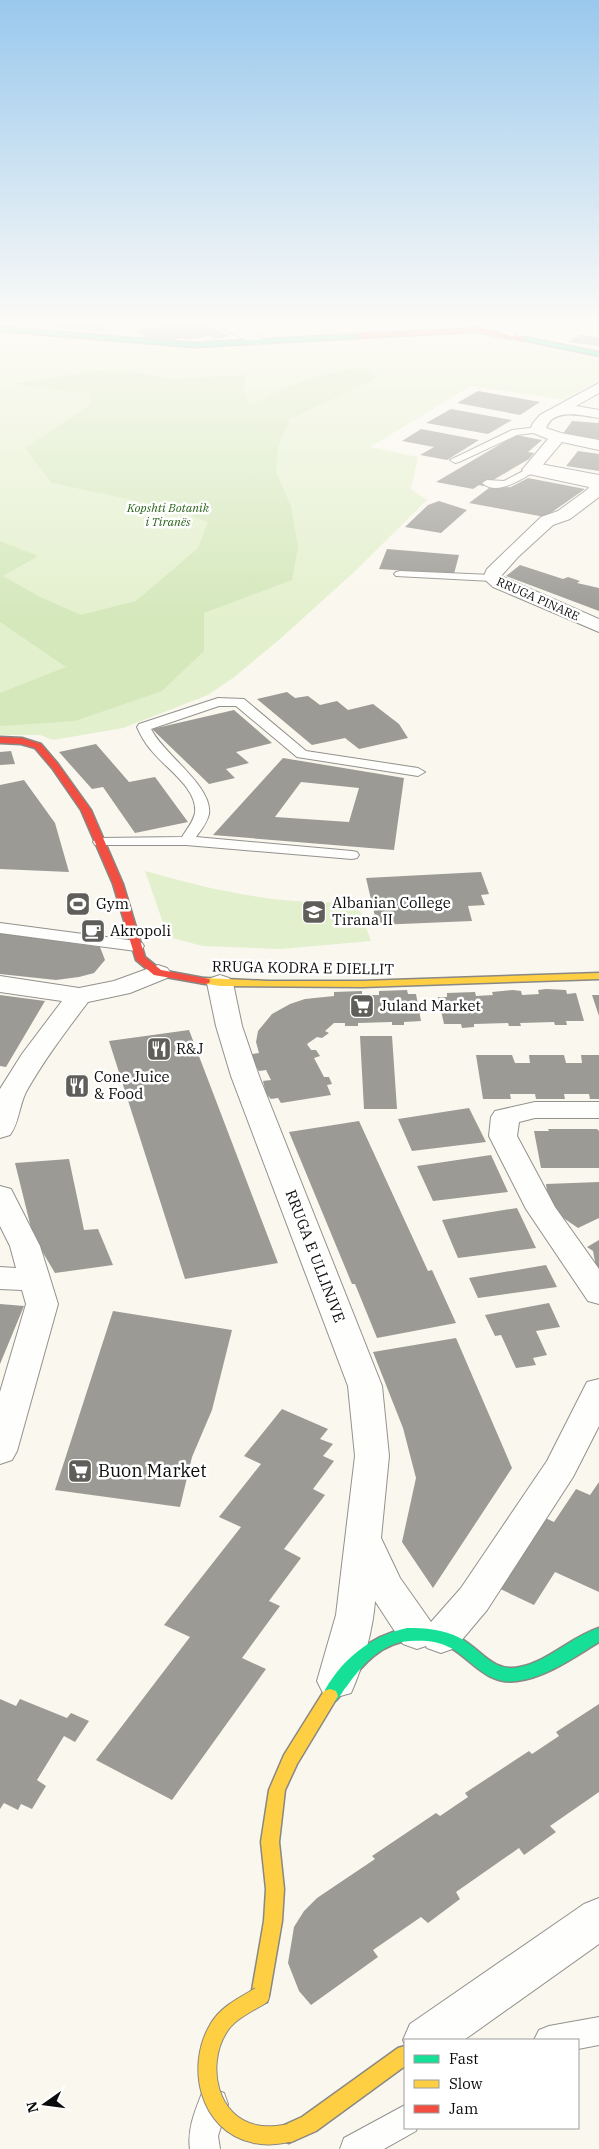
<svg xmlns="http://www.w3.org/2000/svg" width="599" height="2149" font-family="'IBM Plex Serif',serif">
  <rect width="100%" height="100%" fill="#faf7ee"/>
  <path fill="#e3f0cd" d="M 0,332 L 149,345 L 474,333 L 599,359 L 599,380 L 565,400 L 471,386 L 370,447 L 418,457 L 411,489 L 427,500 L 353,573 L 280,639 L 233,678 L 208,695 L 123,728 L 53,740 L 40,735 L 0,735 Z
    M 145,871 C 198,886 252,899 307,902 C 324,903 341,902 357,902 L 371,941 L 281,949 L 203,946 L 168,937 Z"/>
  <path fill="#d4e8bb" d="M 359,367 L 379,377 L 290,419 L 278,447 L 276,472 L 291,506 L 298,547 L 292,580 L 204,613 L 204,651 L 162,691 L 75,721 L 0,726 L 0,693 L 66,667 L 0,622 L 0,541 L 38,556 L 3,576 L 40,597 L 81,615 L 136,601 L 198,548 L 208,522 L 175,509 L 52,483 L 25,448 L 90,405 L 90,394 L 14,384 L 100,370 L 149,374 L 167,379 L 246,375 L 244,390 L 249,405 L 311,378 Z"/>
  <path fill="#e6ebd2" d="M 531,320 L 599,320 L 599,335 L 576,331 L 569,335 L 546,336 L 530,326 L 530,324 L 523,323 Z"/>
  <path fill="#9c9a94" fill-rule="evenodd" d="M 0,320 L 115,320 L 102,331 L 0,323 Z
    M 171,320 L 193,320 L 230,336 L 215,339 L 209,336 L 186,340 L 182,338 L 162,342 L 145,337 L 137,330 L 158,326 L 152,324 Z
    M 280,320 L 310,320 L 309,323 L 280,322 Z
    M 581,334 L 599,338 L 599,346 L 567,342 Z
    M 478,391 L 540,402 L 520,415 L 457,403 Z
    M 451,409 L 512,420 L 488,434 L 426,423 Z
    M 572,421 L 598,423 L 599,421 L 599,439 L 562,435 Z
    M 421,429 L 479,440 L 447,460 L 420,455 L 434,447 L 402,441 Z
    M 516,435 L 542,440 L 528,452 L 534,453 L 529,459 L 483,486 L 479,485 L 473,489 L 436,482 Z
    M 578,451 L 599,454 L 599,471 L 566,466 Z
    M 528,478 L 585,489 L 545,517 L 469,503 L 489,488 L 511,487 Z
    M 439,501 L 467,510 L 441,533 L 405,527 L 428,505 Z
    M 387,549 L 459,555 L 454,574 L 379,569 Z
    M 520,565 L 563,579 L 568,577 L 580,581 L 577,583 L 599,588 L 599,611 L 506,576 Z
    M 287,692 L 295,698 L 308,696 L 320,705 L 337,701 L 348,710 L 373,704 L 399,724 L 408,738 L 359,749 L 345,738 L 312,745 L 257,699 Z
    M 234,710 L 272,743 L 236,752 L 249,763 L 226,769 L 235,778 L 209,784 L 152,729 Z
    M 96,744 L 129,782 L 155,777 L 188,822 L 135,833 L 103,787 L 92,789 L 59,752 Z
    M 11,751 L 15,764 L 0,765 L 0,752 Z
    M 283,758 L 404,778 L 394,850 L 213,835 ZM 301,782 L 359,788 L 349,822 L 275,817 Z
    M 24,780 L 55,823 L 69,872 L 0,869 L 0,785 Z
    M 481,872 L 489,894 L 481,895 L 485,905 L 468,906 L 472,921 L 377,925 L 366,878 Z
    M 0,933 L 100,947 L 105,960 L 94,973 L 79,977 L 56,980 L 0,974 Z
    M 546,989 L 566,990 L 567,994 L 576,993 L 584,1021 L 566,1021 L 567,1025 L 555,1025 L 554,1022 L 520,1023 L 521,1026 L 509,1026 L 508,1023 L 474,1024 L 474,1027 L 462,1028 L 461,1024 L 444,1024 L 438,997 L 447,997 L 447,993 L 475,992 L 476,996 L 493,995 L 492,992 L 513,990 L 521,991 L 522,995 L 539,994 L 538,990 Z
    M 407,990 L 408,994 L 416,994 L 421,1021 L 404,1022 L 404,1025 L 392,1025 L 392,1022 L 358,1023 L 358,1026 L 345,1026 L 345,1023 L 334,1023 L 325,1031 L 329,1033 L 322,1038 L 317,1037 L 307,1044 L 311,1050 L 316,1050 L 320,1056 L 314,1058 L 324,1077 L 329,1077 L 332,1084 L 327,1085 L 331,1095 L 281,1103 L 278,1098 L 271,1099 L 266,1094 L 263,1081 L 271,1080 L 266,1070 L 259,1071 L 255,1065 L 252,1054 L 259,1053 L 256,1042 L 258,1031 L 272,1014 L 290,1004 L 305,999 L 334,996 L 334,992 L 362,991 L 362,995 L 379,995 L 379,991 Z
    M 0,995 L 45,1001 L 6,1067 L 0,1066 Z
    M 592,995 L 599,995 L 599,1016 Z
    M 189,1030 L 278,1263 L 185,1279 L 109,1041 Z
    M 360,1036 L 392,1036 L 397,1109 L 364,1109 Z
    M 476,1055 L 512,1055 L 515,1063 L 530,1063 L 529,1055 L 564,1055 L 566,1063 L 582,1063 L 581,1055 L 599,1055 L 599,1099 L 590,1099 L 589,1094 L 564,1094 L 565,1099 L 536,1099 L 535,1094 L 510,1094 L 511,1099 L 483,1099 Z
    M 469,1108 L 486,1142 L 412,1151 L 398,1119 Z
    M 359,1121 L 428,1271 L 432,1270 L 456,1323 L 377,1338 L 355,1284 L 352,1284 L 289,1132 Z
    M 548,1129 L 597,1129 L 599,1131 L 599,1168 L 541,1168 L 534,1131 L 549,1131 Z
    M 491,1155 L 508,1192 L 433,1201 L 417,1166 Z
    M 69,1159 L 84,1230 L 98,1229 L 113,1265 L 55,1273 L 33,1236 L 15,1163 Z
    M 599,1182 L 599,1218 L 578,1228 L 562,1217 L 549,1199 L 547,1191 L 546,1184 Z
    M 517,1208 L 536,1248 L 458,1258 L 442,1220 Z
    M 599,1240 L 599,1272 L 597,1272 L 593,1251 L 587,1247 Z
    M 546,1265 L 557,1287 L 478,1298 L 469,1278 Z
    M 549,1303 L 560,1327 L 536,1331 L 547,1355 L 533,1358 L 536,1365 L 516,1368 L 501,1335 L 495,1336 L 485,1315 Z
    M 0,1304 L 24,1306 L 0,1364 Z
    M 113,1311 L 232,1330 L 212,1410 L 192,1457 L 180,1507 L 55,1490 Z
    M 456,1338 L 512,1468 L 433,1588 L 402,1542 L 416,1478 L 403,1428 L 373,1352 Z
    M 282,1409 L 328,1429 L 320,1439 L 333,1444 L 323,1456 L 334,1461 L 313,1489 L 325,1495 L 284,1549 L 301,1558 L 269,1601 L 280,1606 L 242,1658 L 266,1669 L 172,1800 L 96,1760 L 190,1637 L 164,1625 L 241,1527 L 219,1517 L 261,1464 L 244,1456 Z
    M 599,1482 L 599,1592 L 555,1572 L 534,1605 L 494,1586 L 541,1516 L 554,1522 L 576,1489 L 590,1495 Z
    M 0,1699 L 16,1706 L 20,1699 L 67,1718 L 71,1713 L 89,1721 L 75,1742 L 64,1736 L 37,1780 L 46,1786 L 32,1809 L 21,1804 L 18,1810 L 4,1803 L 0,1809 Z
    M 599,1704 L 599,1792 L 550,1826 L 556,1832 L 524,1855 L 519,1848 L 456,1892 L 460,1899 L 428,1923 L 421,1917 L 373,1950 L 378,1957 L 311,2005 L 299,1991 L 288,1963 L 294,1927 L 304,1911 L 317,1898 L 375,1859 L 372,1856 L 436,1813 L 440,1816 L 468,1797 L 465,1793 L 529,1751 L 532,1754 L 559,1736 L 556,1732 Z"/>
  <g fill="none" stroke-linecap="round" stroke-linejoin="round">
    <defs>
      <path id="lane" d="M 538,427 L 541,428 L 541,432 L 517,435 L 459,462 L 455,463 L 450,460 L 512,430 Z
        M 535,463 L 599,475 L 599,481 L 534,469 L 534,472 C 520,480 497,496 482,483 L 487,480 L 504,481 L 531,467 L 531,464 Z
        M 400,571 L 492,575 L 498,578 L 492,581 L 396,576 L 394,574 L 396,572 Z
        M 218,698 L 244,699 L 306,751 L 418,768 L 425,772 L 418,776 L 297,757 L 236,706 L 219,706 L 151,729 C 163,754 213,786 209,814 C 207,823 201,830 196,837 L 352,851 L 357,852 L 359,855 L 357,858 L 352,859 L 186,845 L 95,845 L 93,842 L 95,839 L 100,838 L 182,837 C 187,829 193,822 195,813 C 198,788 165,768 151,750 C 145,743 141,736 137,727 L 139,724 Z
        M 0,923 L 136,941 L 142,943 L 144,946 L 142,949 L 136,951 L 0,933 Z
        M 599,2017 L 599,2045 L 578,2049 L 578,2040 L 534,2040 L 539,2030 L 549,2026 Z
        M 213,2089 L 224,2093 L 228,2104 L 218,2136 L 220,2149 L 190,2149 C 187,2130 195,2111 202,2093 Z
        M 405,2105 L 405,2128 L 417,2128 L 416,2131 L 384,2149 L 340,2149 L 344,2138 Z"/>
      <path id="street" d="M 208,320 L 225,320 L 262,338 L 264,341 L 257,345 L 252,344 Z
        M 514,320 L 528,320 L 512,337 L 502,337 L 500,334 Z
        M 599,383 L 599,393 L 576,406 L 599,410 L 599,418 C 583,416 554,407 546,428 L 561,433 L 599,440 L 599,450 L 562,442 L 541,467 L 599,479 L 599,497 L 570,519 L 553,525 L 518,557 L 501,576 L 599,619 L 599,632 L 493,587 L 483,578 L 487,569 L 541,517 L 558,511 L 588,489 L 589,487 L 524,473 L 522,470 L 548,439 L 533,433 L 530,430 L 533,423 L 540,415 Z
        M 158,965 L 167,968 L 171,973 L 167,978 L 130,993 L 88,1002 C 66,1031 44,1060 26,1092 C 19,1106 19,1123 10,1135 L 0,1138 L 0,1089 L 22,1054 L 62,1001 L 0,992 L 0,976 L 79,988 L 114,981 Z
        M 220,975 L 229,978 L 233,983 L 242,1026 L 259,1076 L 382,1386 L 389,1456 L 381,1538 L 400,1578 L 431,1622 L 461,1588 L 547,1461 L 587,1382 L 599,1379 L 599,1426 L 573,1477 L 487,1610 L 455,1648 L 441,1653 L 427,1648 L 426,1646 L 417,1649 L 403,1644 L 375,1601 C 373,1629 363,1667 351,1693 L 337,1697 L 323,1693 L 317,1681 L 336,1615 L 355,1456 L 348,1386 L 231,1076 L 216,1026 L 207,983 L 211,978 Z
        M 535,1102 L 599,1102 L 599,1118 L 535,1118 L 519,1122 L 517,1136 L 555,1207 L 599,1269 L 599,1304 L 588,1301 L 526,1209 L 489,1136 L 491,1117 L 495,1111 Z
        M 0,1186 L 11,1189 L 40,1246 L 58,1304 L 17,1451 L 12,1460 L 0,1464 L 0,1392 L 26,1304 L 22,1290 L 0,1289 L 0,1267 L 16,1268 L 10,1246 L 0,1226 Z
        M 599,1898 L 599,1944 L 464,2040 L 405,2040 L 405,2045 L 403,2040 L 410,2024 L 584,1904 Z"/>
      <path id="fast" d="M 0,327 L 194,343 L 358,334 L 361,336 L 358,338 L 194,347 L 0,331 Z
        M 524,337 L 599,352 L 599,356 L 522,340 Z
        M 407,1628 C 425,1628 443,1629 460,1638 C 481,1649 492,1673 520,1667 C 549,1661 571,1637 599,1628 L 599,1642 C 574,1657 547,1677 517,1681 C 487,1685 473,1661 451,1648 C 438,1641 424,1640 410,1641 C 382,1642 362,1665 347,1686 C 343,1690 340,1698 335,1701 C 332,1703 328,1702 324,1701 L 322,1696 C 339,1661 370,1636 407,1628 Z"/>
      <path id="slow" d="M 599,973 L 599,979 L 362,987 L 220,986 L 201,983 L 200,981 L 205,978 L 268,981 L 362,981 Z
        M 330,1689 L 336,1691 L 338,1696 L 297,1764 L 285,1790 L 279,1842 L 284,1889 L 282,1921 L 269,1996 L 267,2002 L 260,2005 L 253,2002 L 251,1996 L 264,1921 L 266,1889 L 261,1842 L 269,1790 L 284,1755 L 324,1691 Z
        M 405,2046 L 405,2066 L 316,2131 L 289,2143 L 282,2140 L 279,2133 L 282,2126 L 302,2117 L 398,2048 Z"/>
      <path id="jam" d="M 476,328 L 527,339 L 524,341 L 476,332 L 358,338 L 355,336 L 358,334 Z
        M 0,737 L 22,738 L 41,744 L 58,764 L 91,810 L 123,884 L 145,957 L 161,970 L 209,979 L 210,981 L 209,983 L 205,984 L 154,975 L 136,960 L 113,884 L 81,810 L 52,768 L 35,748 L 21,744 L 0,743 Z"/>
    </defs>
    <use href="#lane" stroke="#93918d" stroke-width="2"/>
    <use href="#street" stroke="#93918d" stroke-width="2"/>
    <use href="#fast" stroke="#898884" stroke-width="3"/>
    <use href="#slow" stroke="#898884" stroke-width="3"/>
    <use href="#jam" stroke="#898884" stroke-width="3"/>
    <use href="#lane" fill="#fefefc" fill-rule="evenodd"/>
    <use href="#street" fill="#fefefc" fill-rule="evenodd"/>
    <use href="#fast" fill="#16e098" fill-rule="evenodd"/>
    <use href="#slow" fill="#ffcf43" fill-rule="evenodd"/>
    <use href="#jam" fill="#f24e42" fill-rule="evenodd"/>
    <defs>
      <path id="slow-bridge" d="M 260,1996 C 245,2005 227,2013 218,2029 C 196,2066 208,2124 255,2134 C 266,2137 278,2135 289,2133"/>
    </defs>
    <use href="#slow-bridge" stroke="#898884" stroke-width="20" stroke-linecap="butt"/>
    <use href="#slow-bridge" stroke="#ffcf43" stroke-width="18"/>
  </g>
  <linearGradient id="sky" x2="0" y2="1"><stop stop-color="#99c8ed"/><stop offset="0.52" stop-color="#fdfbf7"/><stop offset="1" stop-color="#fdfbf7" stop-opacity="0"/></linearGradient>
  <rect width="599" height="621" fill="url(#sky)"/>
  <defs>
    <symbol id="stadium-square" viewBox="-11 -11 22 22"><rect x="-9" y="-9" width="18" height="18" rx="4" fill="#5f5e5a" stroke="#fff"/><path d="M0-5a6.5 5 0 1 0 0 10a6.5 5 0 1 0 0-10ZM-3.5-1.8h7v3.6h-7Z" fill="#fff"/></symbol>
    <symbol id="school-square" viewBox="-11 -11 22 22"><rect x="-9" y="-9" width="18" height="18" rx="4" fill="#5f5e5a" stroke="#fff"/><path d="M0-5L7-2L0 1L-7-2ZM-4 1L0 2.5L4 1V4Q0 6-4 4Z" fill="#fff"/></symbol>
    <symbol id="cafe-square" viewBox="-11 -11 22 22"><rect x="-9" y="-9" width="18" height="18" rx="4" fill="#5f5e5a" stroke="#fff"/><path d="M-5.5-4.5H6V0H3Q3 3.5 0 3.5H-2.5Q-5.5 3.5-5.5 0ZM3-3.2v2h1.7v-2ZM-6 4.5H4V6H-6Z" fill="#fff"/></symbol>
    <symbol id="supermarket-square" viewBox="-11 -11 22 22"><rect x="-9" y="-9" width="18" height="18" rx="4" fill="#5f5e5a" stroke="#fff"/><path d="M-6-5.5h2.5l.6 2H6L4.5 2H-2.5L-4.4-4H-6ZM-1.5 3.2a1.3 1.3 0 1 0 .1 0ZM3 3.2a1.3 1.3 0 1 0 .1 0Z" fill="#fff"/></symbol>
    <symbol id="restaurant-square" viewBox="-11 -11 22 22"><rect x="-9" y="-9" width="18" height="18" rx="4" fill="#5f5e5a" stroke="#fff"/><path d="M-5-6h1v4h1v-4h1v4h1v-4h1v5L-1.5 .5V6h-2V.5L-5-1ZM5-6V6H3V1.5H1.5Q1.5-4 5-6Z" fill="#fff"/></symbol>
  </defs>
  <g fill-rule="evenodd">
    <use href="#stadium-square" x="64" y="890" width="28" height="28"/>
    <use href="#school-square" x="300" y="898" width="28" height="28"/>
    <use href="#cafe-square" x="79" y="917" width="28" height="28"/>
    <use href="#supermarket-square" x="348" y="992" width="28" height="28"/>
    <use href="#restaurant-square" x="145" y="1035" width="28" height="28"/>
    <use href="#restaurant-square" x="63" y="1072" width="28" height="28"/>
    <use href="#supermarket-square" x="66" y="1457" width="28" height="28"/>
  </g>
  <g text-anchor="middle" stroke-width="5" stroke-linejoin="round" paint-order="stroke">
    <g font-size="12" font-style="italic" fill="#2b641a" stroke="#fff">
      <text x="168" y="512">Kopshti Botanik<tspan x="168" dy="14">i Tiranës</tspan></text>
    </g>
    <g font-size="12" fill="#0b0b0b" stroke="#fff">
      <text transform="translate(538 599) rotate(24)" y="4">RRUGA PINARE</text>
    </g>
    <g font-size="15" fill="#0b0b0b" stroke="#fff" text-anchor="start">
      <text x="332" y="908">Albanian College<tspan x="332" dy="17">Tirana II</tspan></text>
      <text x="96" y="909">Gym</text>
      <text x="110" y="936">Akropoli</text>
      <text x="380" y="1011">Juland Market</text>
      <text x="176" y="1054">R&amp;J</text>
      <text x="94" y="1082">Cone Juice<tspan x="94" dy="17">&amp; Food</tspan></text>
    </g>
    <g font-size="15" fill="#0b0b0b" stroke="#fff">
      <text transform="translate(303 968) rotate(1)" y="5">RRUGA KODRA E DIELLIT</text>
      <text transform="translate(315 1256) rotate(69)" y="5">RRUGA E ULLINJVE</text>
    </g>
    <g font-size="18" fill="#0b0b0b" stroke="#fff" text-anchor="start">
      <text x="98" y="1477">Buon Market</text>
    </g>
  </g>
  <rect x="404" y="2039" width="175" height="90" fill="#ffffff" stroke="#9d9d9d"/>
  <rect x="414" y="2055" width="25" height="8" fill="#16e098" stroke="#9d9d9d"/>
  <text x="449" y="2064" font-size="15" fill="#0b0b0b">Fast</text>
  <rect x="414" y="2080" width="25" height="8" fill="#ffcf43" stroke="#9d9d9d"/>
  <text x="449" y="2089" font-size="15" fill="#0b0b0b">Slow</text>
  <rect x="414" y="2105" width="25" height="8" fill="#f24e42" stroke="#9d9d9d"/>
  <text x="449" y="2114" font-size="15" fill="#0b0b0b">Jam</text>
  <g transform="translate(45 2104) rotate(256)" stroke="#ffffff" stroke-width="4" paint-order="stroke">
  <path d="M0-4L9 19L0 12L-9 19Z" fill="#0b0b0b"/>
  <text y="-8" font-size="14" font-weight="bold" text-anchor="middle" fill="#0b0b0b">N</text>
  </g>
</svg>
